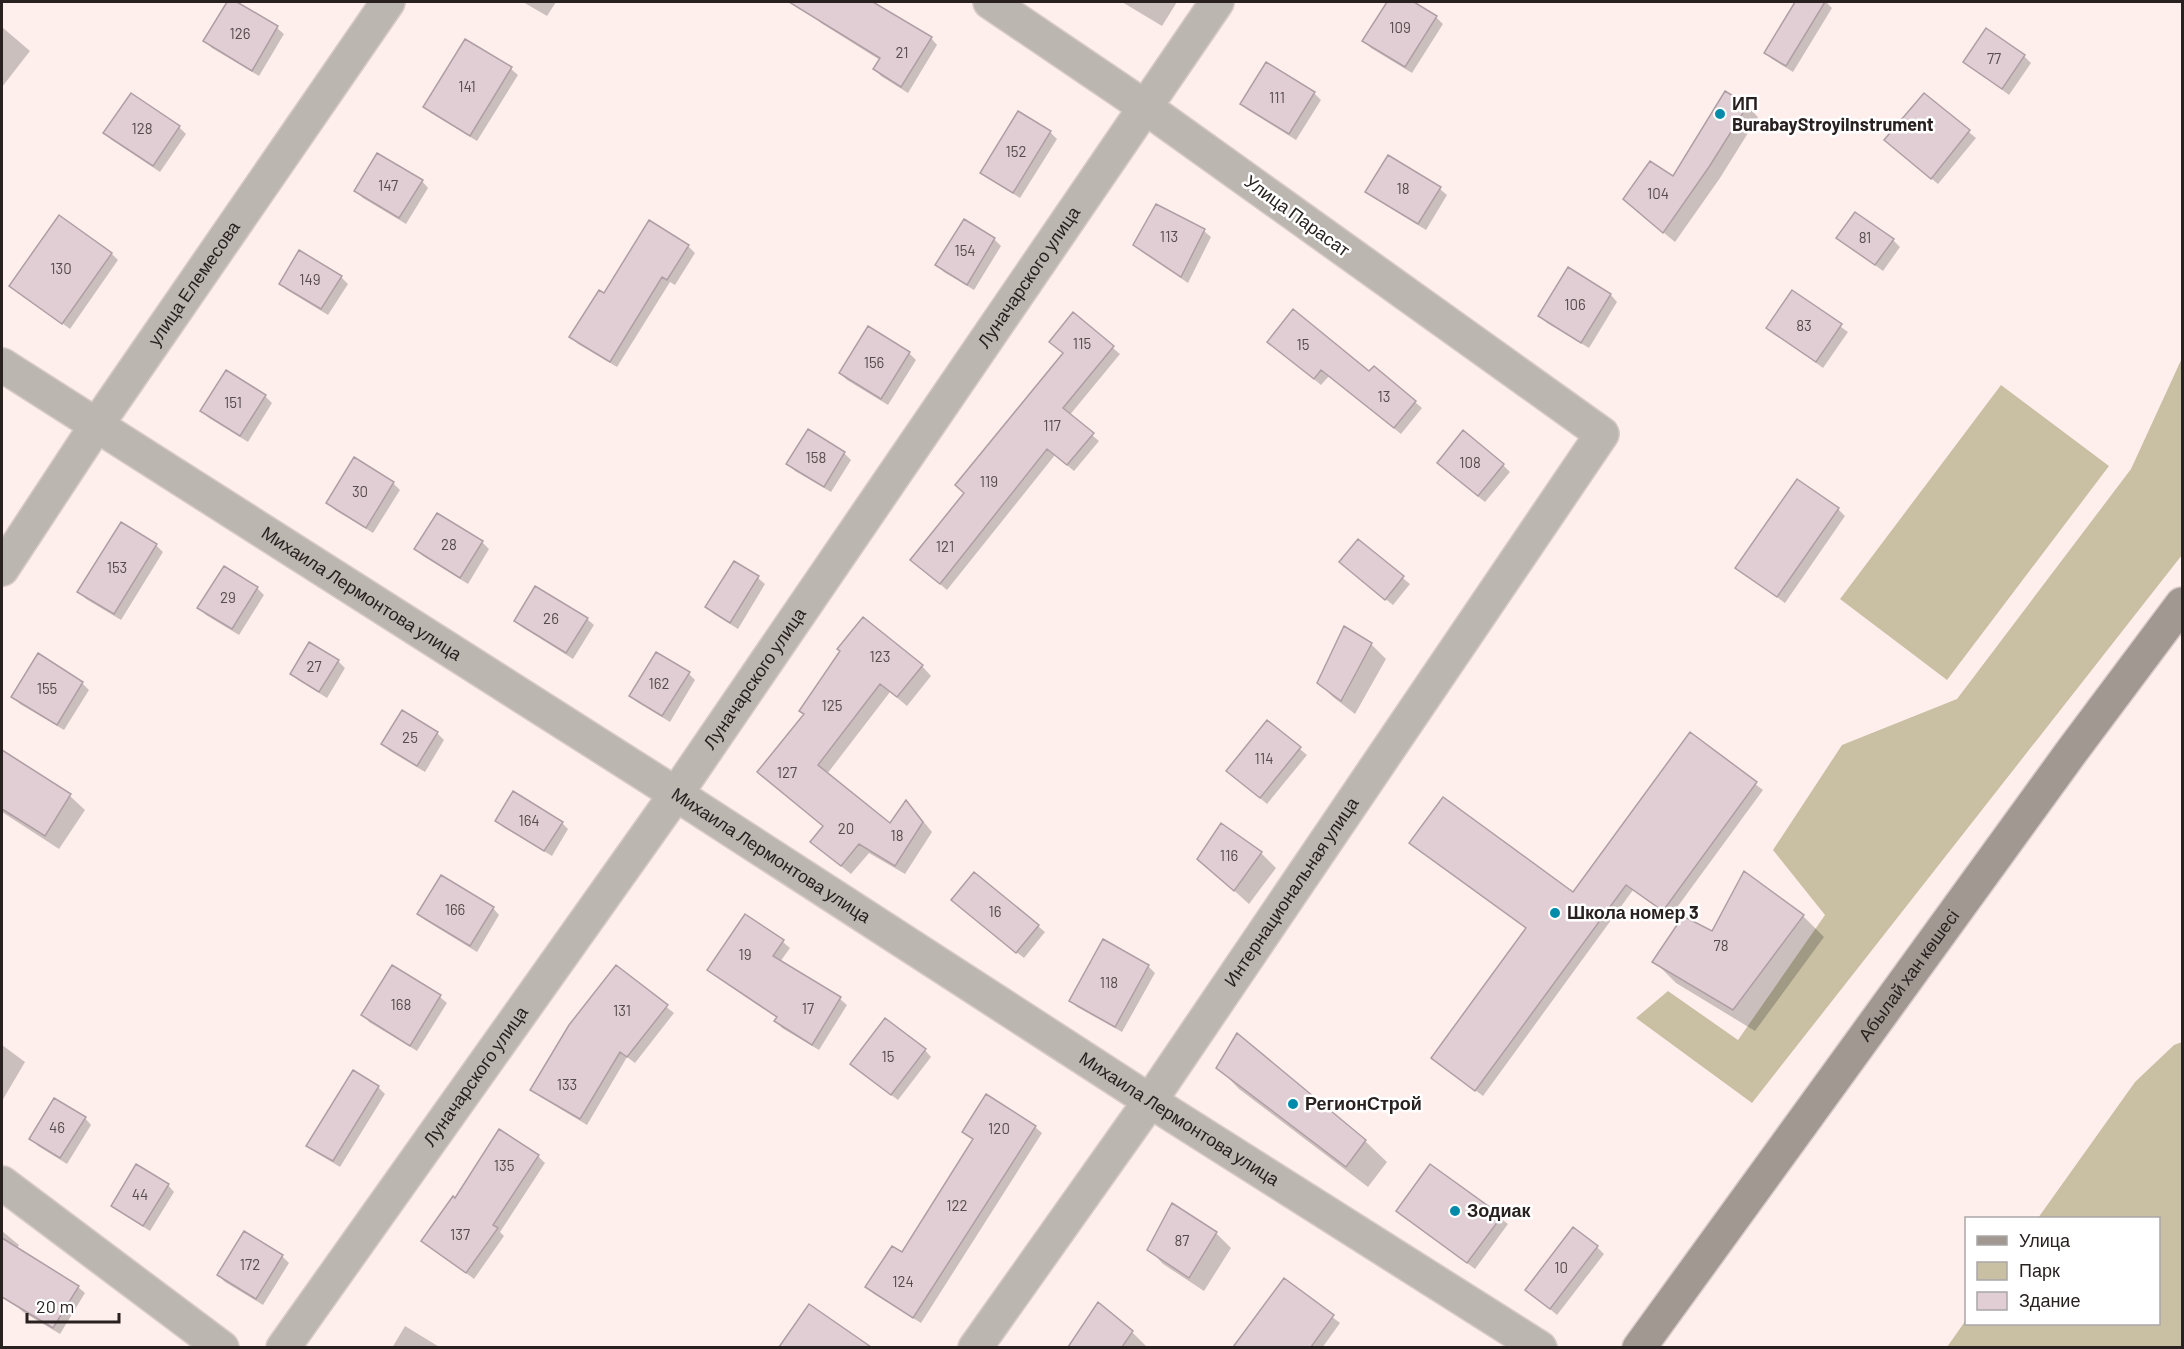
<svg xmlns="http://www.w3.org/2000/svg" width="2184" height="1349" font-family="Barlow,sans-serif">
  <rect width="100%" height="100%" fill="#feefed"/>
  <path fill="#c9c0a4" d="M 2182,358 L 2182,555 L 1752,1103 L 1636,1018 L 1668,991 L 1738,1040 L 1825,915 L 1773,850 L 1842,745 L 1957,699 L 2131,469 Z
    M 2001,385 L 2109,466 L 1947,680 L 1840,599 Z
    M 2182,1042 L 2182,1347 L 1947,1347 L 1966,1320 L 1966,1324 L 2158,1324 L 2158,1218 L 2038,1218 L 2135,1082 L 2174,1045 Z"/>
  <path fill="#0003" d="M 229,2 L 234,2 L 277,28 L 284,34 L 259,76 L 212,48 L 205,41 Z
    M 523,2 L 556,2 L 547,16 Z
    M 823,2 L 874,2 L 879,7 L 931,38 L 937,45 L 908,93 L 881,76 L 875,69 L 880,60 L 821,23 L 814,16 Z
    M 1122,2 L 1177,2 L 1162,26 Z
    M 1389,2 L 1411,2 L 1436,17 L 1443,24 L 1412,73 L 1371,48 L 1364,41 Z
    M 1797,2 L 1826,2 L 1832,8 L 1793,72 L 1772,59 L 1765,52 Z
    M 2,27 L 30,51 L 2,87 Z
    M 2024,56 L 2031,63 L 2009,95 L 1965,62 Z
    M 511,69 L 518,75 L 477,141 L 431,113 L 424,107 Z
    M 1314,93 L 1321,100 L 1296,140 L 1248,110 L 1242,104 Z
    M 131,95 L 179,127 L 186,134 L 160,172 L 112,140 L 105,133 Z
    M 1924,95 L 1976,138 L 1938,184 L 1893,147 Z
    M 1747,106 L 1758,117 L 1720,178 L 1675,242 L 1636,210 L 1673,178 Z
    M 1050,132 L 1057,139 L 1020,198 L 989,179 L 982,172 Z
    M 1388,157 L 1440,189 L 1447,195 L 1426,230 L 1374,198 L 1367,191 Z
    M 422,181 L 428,188 L 406,224 L 363,198 L 356,191 Z
    M 1204,231 L 1211,237 L 1188,283 L 1142,252 L 1135,245 Z
    M 1838,238 L 1893,240 L 1900,247 L 1883,271 Z
    M 994,239 L 1001,246 L 974,290 L 944,272 L 937,265 Z
    M 688,246 L 695,253 L 675,285 L 670,282 L 617,367 L 578,344 L 571,337 L 605,295 Z
    M 112,254 L 118,260 L 70,329 L 11,286 Z
    M 1569,269 L 1611,295 L 1617,302 L 1589,348 L 1547,323 L 1540,316 Z
    M 341,277 L 348,284 L 328,315 L 287,290 L 280,284 Z
    M 1793,292 L 1848,332 L 1823,368 L 1768,328 Z
    M 1073,314 L 1120,354 L 1069,416 L 1099,441 L 1074,471 L 1055,455 L 947,590 L 919,566 L 966,493 L 1065,354 Z
    M 1276,348 L 1369,373 L 1415,402 L 1422,408 L 1401,434 L 1329,376 L 1321,385 Z
    M 909,353 L 916,360 L 888,405 L 847,380 L 840,373 Z
    M 265,396 L 272,403 L 248,442 L 209,418 L 202,411 Z
    M 844,453 L 851,460 L 831,492 L 795,471 L 788,464 Z
    M 1503,465 L 1510,472 L 1485,502 L 1445,470 Z
    M 393,483 L 400,490 L 373,533 L 335,510 L 328,503 Z
    M 1838,509 L 1845,516 L 1785,603 L 1737,568 Z
    M 437,515 L 482,542 L 489,549 L 468,584 L 423,556 L 416,549 Z
    M 121,524 L 156,545 L 163,552 L 121,620 L 86,599 L 79,592 Z
    M 1358,541 L 1410,584 L 1393,605 L 1348,569 Z
    M 734,563 L 758,578 L 765,584 L 738,629 L 714,614 L 707,607 Z
    M 224,568 L 257,588 L 264,595 L 239,635 L 206,615 L 199,608 Z
    M 587,619 L 594,625 L 573,659 L 522,627 L 516,620 Z
    M 1345,628 L 1371,644 L 1386,659 L 1355,714 L 1333,697 L 1319,683 Z
    M 338,661 L 345,668 L 327,698 L 298,680 L 292,674 Z
    M 922,666 L 931,676 L 907,706 L 890,692 L 827,774 L 890,825 L 915,811 L 932,832 L 905,874 L 869,853 L 851,874 L 822,851 L 824,827 L 768,781 L 805,715 Z
    M 689,674 L 695,680 L 670,722 L 637,702 L 630,696 Z
    M 82,683 L 89,690 L 64,730 L 20,704 L 13,697 Z
    M 403,712 L 437,733 L 444,740 L 425,772 L 390,751 L 383,744 Z
    M 1268,722 L 1307,755 L 1267,804 L 1235,777 Z
    M 1690,734 L 1763,790 L 1670,917 L 1633,890 L 1483,1096 L 1433,1058 L 1573,894 Z
    M 2,752 L 70,796 L 85,810 L 59,849 L 2,812 Z
    M 497,820 L 562,823 L 568,829 L 552,856 L 503,827 Z
    M 1222,825 L 1261,853 L 1276,868 L 1249,904 L 1199,859 Z
    M 960,907 L 1038,926 L 1045,932 L 1024,958 Z
    M 493,908 L 499,915 L 477,952 L 425,920 L 419,914 Z
    M 1803,916 L 1824,937 L 1755,1031 L 1676,983 L 1654,961 L 1712,933 Z
    M 783,942 L 790,948 L 780,962 L 840,999 L 847,1005 L 819,1050 L 782,1028 L 776,1021 L 777,1018 L 715,976 L 709,970 Z
    M 1103,942 L 1148,966 L 1155,973 L 1122,1032 L 1077,1007 L 1071,1001 Z
    M 616,967 L 674,1013 L 635,1063 L 627,1057 L 587,1125 L 539,1096 L 532,1089 Z
    M 440,997 L 447,1003 L 417,1051 L 369,1022 L 363,1015 Z
    M 2,1045 L 25,1062 L 2,1101 Z
    M 925,1050 L 931,1057 L 898,1100 L 859,1071 Z
    M 1218,1067 L 1365,1141 L 1387,1162 L 1368,1187 L 1239,1089 Z
    M 353,1072 L 378,1087 L 385,1094 L 340,1167 L 315,1152 L 308,1145 Z
    M 85,1118 L 91,1125 L 67,1164 L 38,1146 L 31,1139 Z
    M 1035,1127 L 1042,1133 L 921,1323 L 874,1294 L 867,1287 L 902,1254 L 974,1141 L 963,1131 Z
    M 538,1156 L 545,1163 L 500,1232 L 504,1236 L 474,1279 L 423,1241 L 455,1200 Z
    M 1431,1166 L 1508,1224 L 1475,1269 L 1398,1211 Z
    M 168,1185 L 174,1192 L 150,1231 L 120,1212 L 113,1205 Z
    M 1172,1206 L 1216,1233 L 1231,1248 L 1204,1291 L 1163,1264 L 1149,1249 Z
    M 2,1231 L 19,1245 L 17,1248 L 78,1287 L 85,1293 L 60,1334 L 23,1312 L 16,1305 L 19,1301 L 2,1290 Z
    M 244,1233 L 282,1256 L 289,1263 L 263,1305 L 225,1282 L 218,1275 Z
    M 1597,1247 L 1604,1254 L 1557,1315 L 1527,1290 Z
    M 1284,1280 L 1340,1323 L 1322,1348 L 1235,1348 Z
    M 1098,1304 L 1132,1332 L 1146,1346 L 1145,1348 L 1070,1348 Z
    M 809,1307 L 869,1348 L 791,1348 L 785,1341 Z
    M 405,1326 L 441,1348 L 392,1348 Z"/>
  <path fill="#e0ced4" stroke="#af9ea4" stroke-width="1.5" d="M 227,2 L 237,2 L 278,26 L 252,71 L 203,41 Z
    M 789,2 L 873,2 L 932,37 L 901,87 L 873,69 L 880,58 Z
    M 1387,2 L 1414,2 L 1437,16 L 1405,67 L 1362,41 Z
    M 1795,2 L 1825,2 L 1786,66 L 1764,53 Z
    M 1986,28 L 2025,55 L 2002,89 L 1963,62 Z
    M 465,39 L 512,67 L 470,136 L 423,107 Z
    M 1266,62 L 1315,92 L 1289,134 L 1240,104 Z
    M 1725,91 L 1748,105 L 1709,167 L 1663,233 L 1623,199 L 1650,161 L 1673,176 Z
    M 131,93 L 180,126 L 153,166 L 103,133 Z
    M 1924,93 L 1970,130 L 1931,179 L 1884,140 Z
    M 1018,111 L 1051,131 L 1013,193 L 980,173 Z
    M 377,153 L 423,180 L 399,218 L 354,191 Z
    M 1388,155 L 1441,187 L 1418,224 L 1365,192 Z
    M 1156,204 L 1205,229 L 1181,277 L 1133,245 Z
    M 1855,212 L 1894,239 L 1875,265 L 1836,238 Z
    M 59,215 L 112,253 L 62,324 L 9,286 Z
    M 964,219 L 995,238 L 967,285 L 935,265 Z
    M 649,220 L 689,245 L 667,280 L 662,277 L 610,362 L 569,337 L 599,290 L 604,293 Z
    M 299,250 L 342,276 L 321,309 L 279,284 Z
    M 1568,267 L 1611,294 L 1581,343 L 1538,316 Z
    M 1792,290 L 1842,324 L 1816,362 L 1766,328 Z
    M 1293,309 L 1369,371 L 1374,366 L 1416,401 L 1394,428 L 1321,370 L 1314,379 L 1267,342 Z
    M 1073,312 L 1114,346 L 1063,408 L 1094,433 L 1067,465 L 1047,449 L 940,584 L 910,560 L 964,493 L 955,485 L 1063,353 L 1049,342 Z
    M 868,326 L 910,352 L 881,399 L 839,373 Z
    M 226,370 L 266,395 L 240,436 L 200,411 Z
    M 808,429 L 845,452 L 824,487 L 786,464 Z
    M 1463,430 L 1504,464 L 1478,496 L 1437,463 Z
    M 354,457 L 394,482 L 366,528 L 326,503 Z
    M 1797,479 L 1839,508 L 1777,597 L 1735,568 Z
    M 437,513 L 483,541 L 460,578 L 414,549 Z
    M 121,522 L 157,544 L 114,614 L 77,592 Z
    M 1358,539 L 1404,576 L 1385,600 L 1339,562 Z
    M 734,561 L 759,576 L 730,623 L 705,607 Z
    M 224,566 L 258,587 L 232,629 L 197,608 Z
    M 535,586 L 588,618 L 566,653 L 514,621 Z
    M 863,617 L 923,665 L 897,697 L 880,684 L 818,765 L 890,823 L 906,800 L 923,822 L 895,866 L 859,844 L 841,866 L 810,842 L 823,826 L 757,772 L 804,714 L 799,711 L 840,651 L 837,649 Z
    M 1344,626 L 1372,643 L 1341,701 L 1317,683 Z
    M 309,642 L 339,660 L 319,692 L 290,674 Z
    M 656,652 L 690,672 L 662,716 L 629,696 Z
    M 38,653 L 83,682 L 57,725 L 11,697 Z
    M 402,710 L 438,732 L 417,766 L 381,744 Z
    M 1267,720 L 1301,747 L 1260,798 L 1226,771 Z
    M 1690,732 L 1757,782 L 1663,911 L 1626,885 L 1475,1091 L 1431,1058 L 1526,928 L 1409,843 L 1443,797 L 1573,892 Z
    M 2,750 L 71,794 L 45,836 L 2,809 Z
    M 513,791 L 563,822 L 544,851 L 495,821 Z
    M 1221,823 L 1262,852 L 1234,891 L 1197,859 Z
    M 1744,871 L 1804,915 L 1733,1010 L 1652,962 L 1683,916 L 1712,931 Z
    M 974,872 L 1039,925 L 1016,953 L 951,900 Z
    M 441,875 L 494,907 L 470,946 L 417,914 Z
    M 745,914 L 784,940 L 773,956 L 841,997 L 812,1045 L 774,1021 L 777,1017 L 707,970 Z
    M 1103,939 L 1149,965 L 1115,1027 L 1069,1001 Z
    M 392,965 L 441,995 L 410,1046 L 361,1015 Z
    M 616,965 L 668,1005 L 627,1057 L 620,1052 L 580,1119 L 530,1090 L 569,1025 Z
    M 885,1018 L 926,1049 L 891,1095 L 850,1064 Z
    M 1237,1033 L 1366,1140 L 1346,1167 L 1216,1068 Z
    M 353,1070 L 379,1086 L 333,1161 L 306,1146 Z
    M 986,1094 L 1036,1126 L 913,1318 L 865,1287 L 892,1246 L 902,1252 L 973,1139 L 962,1132 Z
    M 54,1098 L 86,1117 L 60,1158 L 29,1139 Z
    M 499,1129 L 539,1155 L 493,1225 L 498,1228 L 466,1273 L 421,1241 L 453,1196 L 455,1198 Z
    M 136,1164 L 169,1184 L 143,1226 L 111,1206 Z
    M 1430,1164 L 1502,1216 L 1467,1263 L 1396,1211 Z
    M 1172,1203 L 1217,1232 L 1189,1278 L 1147,1250 Z
    M 1573,1227 L 1598,1246 L 1550,1309 L 1525,1290 Z
    M 244,1231 L 283,1255 L 256,1299 L 217,1275 Z
    M 2,1238 L 79,1286 L 53,1328 L 2,1297 Z
    M 1284,1278 L 1334,1315 L 1311,1347 L 1233,1347 Z
    M 1098,1302 L 1133,1331 L 1122,1347 L 1068,1347 Z
    M 809,1304 L 871,1347 L 779,1347 Z"/>
  <g fill="none" stroke-linecap="round" stroke-linejoin="round">
    <defs>
      <g id="street">
        <path id="s1" d="M 2,365 L 676,794 L 1150,1101 L 1540,1348"/>
        <path id="s2" d="M 2,569 L 96,426 L 388,2"/>
        <path d="M 2,1183 L 222,1348"/>
        <path id="s3" d="M 283,1348 L 676,794 L 1217,2"/>
        <path id="s4" d="M 975,1348 L 1150,1101 L 1602,434 L 1145,107 L 990,2"/>
      </g>
      <g id="secondary">
        <path id="s5" d="M 1639,1348 L 2072,751 L 2182,604"/>
      </g>
    </defs>
    <use href="#street" stroke="#d7cac8" stroke-width="36"/>
    <use href="#secondary" stroke="#d7cac8" stroke-width="36"/>
    <use href="#street" stroke="#bcb6b1" stroke-width="33"/>
    <use href="#secondary" stroke="#a19891" stroke-width="33"/>
  </g>
  <g fill="#018baa" stroke="#fff" stroke-width="2">
    <circle cx="1720" cy="114" r="6"/>
    <circle cx="1555" cy="913" r="6"/>
    <circle cx="1293" cy="1104" r="6"/>
    <circle cx="1455" cy="1211" r="6"/>
  </g>
  <g text-anchor="middle" stroke-width="5" stroke-linejoin="round" paint-order="stroke">
    <g font-size="15" fill="#564c4d">
      <text x="1400" y="33">109</text>
      <text x="240" y="39">126</text>
      <text x="902" y="58">21</text>
      <text x="1994" y="64">77</text>
      <text x="467" y="92">141</text>
      <text x="1277" y="103">111</text>
      <text x="142" y="134">128</text>
      <text x="1016" y="157">152</text>
      <text x="388" y="191">147</text>
      <text x="1403" y="194">18</text>
      <text x="1658" y="199">104</text>
      <text x="1169" y="242">113</text>
      <text x="1865" y="243">81</text>
      <text x="965" y="256">154</text>
      <text x="61" y="274">130</text>
      <text x="310" y="285">149</text>
      <text x="1575" y="310">106</text>
      <text x="1804" y="331">83</text>
      <text x="1082" y="349">115</text>
      <text x="1303" y="350">15</text>
      <text x="874" y="368">156</text>
      <text x="1384" y="402">13</text>
      <text x="233" y="408">151</text>
      <text x="1052" y="431">117</text>
      <text x="816" y="463">158</text>
      <text x="1470" y="468">108</text>
      <text x="989" y="487">119</text>
      <text x="360" y="497">30</text>
      <text x="449" y="550">28</text>
      <text x="945" y="552">121</text>
      <text x="117" y="573">153</text>
      <text x="228" y="603">29</text>
      <text x="551" y="624">26</text>
      <text x="880" y="662">123</text>
      <text x="314" y="672">27</text>
      <text x="659" y="689">162</text>
      <text x="47" y="694">155</text>
      <text x="832" y="711">125</text>
      <text x="410" y="743">25</text>
      <text x="1264" y="764">114</text>
      <text x="787" y="778">127</text>
      <text x="529" y="826">164</text>
      <text x="846" y="834">20</text>
      <text x="897" y="841">18</text>
      <text x="1229" y="861">116</text>
      <text x="455" y="915">166</text>
      <text x="995" y="917">16</text>
      <text x="1721" y="951">78</text>
      <text x="745" y="960">19</text>
      <text x="1109" y="988">118</text>
      <text x="401" y="1010">168</text>
      <text x="808" y="1014">17</text>
      <text x="622" y="1016">131</text>
      <text x="888" y="1062">15</text>
      <text x="567" y="1090">133</text>
      <text x="57" y="1133">46</text>
      <text x="999" y="1134">120</text>
      <text x="504" y="1171">135</text>
      <text x="140" y="1200">44</text>
      <text x="957" y="1211">122</text>
      <text x="460" y="1240">137</text>
      <text x="1182" y="1246">87</text>
      <text x="250" y="1270">172</text>
      <text x="1561" y="1273">10</text>
      <text x="903" y="1287">124</text>
    </g>
    <g font-size="18" font-weight="bold" fill="#282120" stroke="#fff" text-anchor="start">
      <text x="1732" y="110">ИП<tspan x="1732" dy="21">BurabayStroyiInstrument</tspan></text>
      <text x="1567" y="919">Школа номер 3</text>
      <text x="1305" y="1110">РегионСтрой</text>
      <text x="1467" y="1217">Зодиак</text>
    </g>
    <g font-size="18" fill="#282120" stroke="#fff">
      <text transform="translate(1297 216) rotate(36)" y="6">Улица Парасат</text>
      <text dy="6" stroke="none"><textPath href="#s3" startOffset="1305">Луначарского улица</textPath></text>
      <text dy="6" stroke="none"><textPath href="#s2" startOffset="344">улица Елемесова</textPath></text>
      <text dy="6" stroke="none"><textPath href="#s1" startOffset="426">Михаила Лермонтова улица</textPath></text>
      <text dy="6" stroke="none"><textPath href="#s3" startOffset="819">Луначарского улица</textPath></text>
      <text dy="6" stroke="none"><textPath href="#s1" startOffset="912">Михаила Лермонтова улица</textPath></text>
      <text dy="6" stroke="none"><textPath href="#s4" startOffset="555">Интернациональная улица</textPath></text>
      <text dy="6" stroke="none"><textPath href="#s5" startOffset="460">Абылай хан көшесі</textPath></text>
      <text dy="6" stroke="none"><textPath href="#s3" startOffset="333">Луначарского улица</textPath></text>
      <text dy="6" stroke="none"><textPath href="#s1" startOffset="1398">Михаила Лермонтова улица</textPath></text>
    </g>
  </g>
  <rect width="2184" height="1349" fill="none" stroke="#282120" stroke-width="6"/>
  <rect x="1965" y="1217" width="195" height="108" fill="#ffffff" stroke="#a9a6a6" stroke-width="1.5"/>
  <rect x="1977" y="1236" width="30" height="9" fill="#a19891" stroke="#a9a6a6" stroke-width="1.5"/>
  <text x="2019" y="1247" font-size="18" fill="#282120">Улица</text>
  <rect x="1977" y="1262" width="30" height="18" fill="#c9c0a4" stroke="#a9a6a6" stroke-width="1.5"/>
  <text x="2019" y="1277" font-size="18" fill="#282120">Парк</text>
  <rect x="1977" y="1292" width="30" height="18" fill="#e0ced4" stroke="#a9a6a6" stroke-width="1.5"/>
  <text x="2019" y="1307" font-size="18" fill="#282120">Здание</text>
  <path d="M27 1313v9h92v-9" fill="none" stroke="#282120" stroke-width="3"/>
  <text x="36" y="1313" font-size="18" fill="#282120" stroke="#ffffff" stroke-width="4.5" paint-order="stroke">20 m</text>
</svg>
